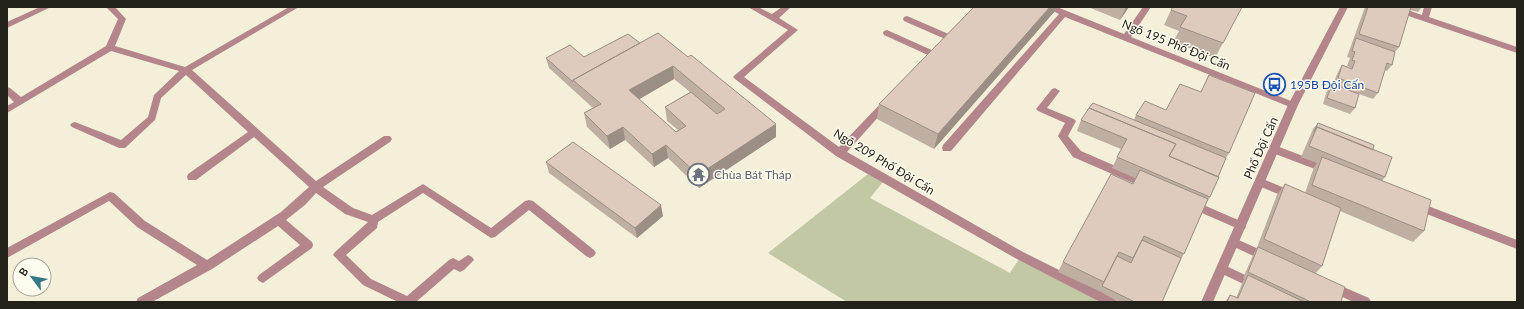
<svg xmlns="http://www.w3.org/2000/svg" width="1524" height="309" font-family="Lato,sans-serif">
  <rect width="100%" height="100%" fill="#f3efd9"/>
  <path fill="#c2c8a4" d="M 868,174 L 883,182 L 870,198 L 1010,273 L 1019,259 L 1100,302 L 847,302 L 768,253 Z"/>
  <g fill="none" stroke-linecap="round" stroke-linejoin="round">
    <path fill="#b4868c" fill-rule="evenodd" d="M 40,7 L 51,7 L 7,28 L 7,22 Z
      M 106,7 L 115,7 L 126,19 L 115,46 L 185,67 L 289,7 L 299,7 L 192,70 L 316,181 L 384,136 L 390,136 L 392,139 L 390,142 L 323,187 L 353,208 L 372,215 L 423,184 L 491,228 L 525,201 L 529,200 L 533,201 L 594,250 L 596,253 L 594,256 L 590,258 L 586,256 L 529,210 L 495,237 L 491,238 L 423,193 L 378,222 L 377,228 L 346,255 L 371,279 L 407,296 L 449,260 L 453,258 L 459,261 L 468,255 L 472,257 L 474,260 L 464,270 L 460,272 L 454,269 L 416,302 L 398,302 L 363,285 L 333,255 L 335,252 L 368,222 L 345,214 L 316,193 L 305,205 L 286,220 L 312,242 L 313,245 L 312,248 L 263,283 L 259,281 L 257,278 L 259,275 L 300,245 L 278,226 L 212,269 L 152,302 L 136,302 L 138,298 L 197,265 L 137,227 L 109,201 L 7,258 L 7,248 L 110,192 L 114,193 L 145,221 L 207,260 L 281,212 L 309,187 L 254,137 L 196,180 L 188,180 L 187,177 L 188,174 L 248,132 L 186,75 L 161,98 L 155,120 L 125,148 L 119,148 L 72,127 L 70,125 L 72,123 L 75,122 L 121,140 L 148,117 L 154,95 L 179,71 L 111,51 L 7,113 L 7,106 L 14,102 L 7,95 L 7,87 L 10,88 L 21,97 L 106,46 L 118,19 Z
      M 748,7 L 758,7 L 772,14 L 782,7 L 791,7 L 779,18 L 798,30 L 744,77 L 839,147 L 883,101 L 889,101 L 891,103 L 889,105 L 847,152 L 1023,252 L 1115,298 L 1117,302 L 1100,302 L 1015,258 L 836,156 L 735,79 L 733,77 L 735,75 L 788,30 Z
      M 1045,7 L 1057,7 L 1124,34 L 1143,7 L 1151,7 L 1131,37 L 1296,103 L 1298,105 L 1293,108 L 1290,107 L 1065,17 L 951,151 L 943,151 L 942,148 L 943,145 L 1059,14 Z
      M 1387,7 L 1399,7 L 1422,15 L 1424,7 L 1432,7 L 1429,17 L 1517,47 L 1517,53 L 1388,9 Z
      M 907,16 L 951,35 L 952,37 L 951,39 L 945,39 L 904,21 L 903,19 L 904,17 Z
      M 887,30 L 936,52 L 937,54 L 936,56 L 930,56 L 884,35 L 883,33 L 884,31 Z
      M 1055,88 L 1060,91 L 1047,108 L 1074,119 L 1076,121 L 1068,136 L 1081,151 L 1150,181 L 1151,184 L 1150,187 L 1142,187 L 1073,157 L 1058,136 L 1065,123 L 1038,111 L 1036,109 L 1052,89 Z
      M 1274,145 L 1332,167 L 1333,170 L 1332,173 L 1328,174 L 1270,152 L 1269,149 L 1270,146 Z
      M 1260,178 L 1297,193 L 1298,196 L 1297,199 L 1293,200 L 1256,185 L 1255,182 L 1256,179 Z
      M 1192,200 L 1245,223 L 1246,226 L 1245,229 L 1241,230 L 1188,207 L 1187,204 L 1188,201 Z
      M 1415,201 L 1517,240 L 1517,249 L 1411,208 L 1410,205 L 1411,202 Z
      M 1234,238 L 1270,254 L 1272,257 L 1270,260 L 1266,262 L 1262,260 L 1230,245 L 1229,242 L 1230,239 Z
      M 1222,264 L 1260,282 L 1262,285 L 1260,288 L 1256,290 L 1252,288 L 1218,272 L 1216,269 L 1218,266 Z
      M 1332,282 L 1369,298 L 1371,302 L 1353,302 L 1328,290 L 1326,287 L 1328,284 Z"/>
    <path fill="#b4868c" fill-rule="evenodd" d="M 1340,7 L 1348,7 L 1298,105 L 1213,302 L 1201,302 L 1288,105 Z"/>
  </g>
  <path fill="#bfafa3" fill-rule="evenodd" d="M 974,7 L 1056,7 L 1055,11 L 934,149 L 877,119 L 879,104 Z
    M 1088,7 L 1129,7 L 1120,20 Z
    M 1242,7 L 1215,58 L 1173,42 L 1179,31 L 1164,25 L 1171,10 Z
    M 1365,7 L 1422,7 L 1418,12 L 1410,10 L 1399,47 L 1395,52 L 1392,65 L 1387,71 L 1385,70 L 1378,93 L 1373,99 L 1359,94 L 1355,108 L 1350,114 L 1323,104 L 1327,90 L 1332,84 L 1333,84 L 1338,72 L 1342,65 L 1350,68 L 1351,68 L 1347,66 L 1350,58 L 1347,57 Z
    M 658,33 L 776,137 L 699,188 L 668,158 L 654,167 L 625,140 L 610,149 L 587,127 L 584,113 L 593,108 L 549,68 L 546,58 L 584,57 L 640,43 ZM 674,79 L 690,92 L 665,107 L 667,121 L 678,130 L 676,132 L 639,99 Z
    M 1209,75 L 1229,153 L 1226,158 L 1210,197 L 1207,202 L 1162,302 L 1119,302 L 1099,291 L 1058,272 L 1063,262 L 1133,184 L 1135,178 L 1112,168 L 1121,149 L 1077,131 L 1081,120 L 1134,120 L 1136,115 L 1166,110 L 1201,92 Z
    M 1318,123 L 1373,150 L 1385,177 L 1382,181 L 1424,231 L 1413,242 L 1340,211 L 1322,266 L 1316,273 L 1341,302 L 1225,302 L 1230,295 L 1236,298 L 1243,281 L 1245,279 L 1243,278 L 1254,253 L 1256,250 L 1277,195 L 1285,184 L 1305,193 L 1314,167 L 1317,163 L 1301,157 L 1313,129 Z
    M 546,162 L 663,216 L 637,238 L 549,173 Z"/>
  <path fill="#9b8e84" d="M 1050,7 L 1056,7 L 1055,11 L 934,149 L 938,134 Z
    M 1126,7 L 1129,7 L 1120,20 L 1125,9 Z
    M 673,66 L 674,79 L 631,104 L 629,90 Z
    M 776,124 L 776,137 L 699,188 L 698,175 Z
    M 623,127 L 625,140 L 610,149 L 607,136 Z
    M 666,145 L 668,158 L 654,167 L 652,154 Z
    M 661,205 L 663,216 L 637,238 L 635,228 Z"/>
  <path fill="#decbbd" stroke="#9b8e84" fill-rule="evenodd" d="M 974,7 L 1050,7 L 938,134 L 879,104 Z
    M 1173,7 L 1242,7 L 1223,43 L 1180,27 L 1187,16 L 1171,10 Z
    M 1368,7 L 1411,7 L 1399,47 L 1359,34 Z
    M 658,33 L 688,57 L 691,55 L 776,124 L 698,175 L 666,145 L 652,154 L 623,127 L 607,136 L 584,113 L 601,104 L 573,80 ZM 673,66 L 725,109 L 717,114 L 691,92 L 665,107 L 686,126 L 676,132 L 629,90 Z
    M 628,34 L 640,43 L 573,80 L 573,82 L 546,58 L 570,45 L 584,57 Z
    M 1356,38 L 1395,52 L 1392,65 L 1387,63 L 1378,93 L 1338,78 L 1342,65 L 1352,69 L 1355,61 L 1352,60 L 1355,52 L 1352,51 Z
    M 1209,75 L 1255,93 L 1229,153 L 1136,115 L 1145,101 L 1166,110 L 1180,84 L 1201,92 Z
    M 1332,84 L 1359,94 L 1355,108 L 1327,98 Z
    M 1093,103 L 1226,158 L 1218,177 L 1169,156 L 1176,144 L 1089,108 Z
    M 1089,108 L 1176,144 L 1169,156 L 1219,177 L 1210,197 L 1117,157 L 1127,139 L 1081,120 Z
    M 1318,123 L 1374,145 L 1373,150 L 1317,127 L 1314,132 Z
    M 1317,127 L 1392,157 L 1385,177 L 1309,146 Z
    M 573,142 L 661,205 L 635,228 L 546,162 Z
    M 1322,157 L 1431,200 L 1424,231 L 1312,185 Z
    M 1140,170 L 1208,199 L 1184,254 L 1144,236 L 1133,258 L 1119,252 L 1104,282 L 1063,262 L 1111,174 L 1133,184 Z
    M 1285,184 L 1341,208 L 1322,266 L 1264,239 Z
    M 1142,240 L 1181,258 L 1162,302 L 1135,302 L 1102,286 L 1117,256 L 1131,263 Z
    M 1258,247 L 1345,287 L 1341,302 L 1311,302 L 1248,272 Z
    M 1248,275 L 1304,302 L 1227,302 L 1230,295 L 1238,298 Z"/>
  <defs>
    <symbol id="bus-ring" viewBox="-11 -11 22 22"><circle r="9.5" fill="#fefcef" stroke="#1a4fb4" stroke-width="1.5"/><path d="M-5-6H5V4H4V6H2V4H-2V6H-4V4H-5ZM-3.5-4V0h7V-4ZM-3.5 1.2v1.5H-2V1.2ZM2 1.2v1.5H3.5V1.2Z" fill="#1a4fb4"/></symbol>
    <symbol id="temple-ring" viewBox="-11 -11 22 22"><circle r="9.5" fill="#fefcef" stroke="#6b7280" stroke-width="1.5"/><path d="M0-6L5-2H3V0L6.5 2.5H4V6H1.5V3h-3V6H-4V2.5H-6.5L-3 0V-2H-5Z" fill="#6b7280"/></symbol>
  </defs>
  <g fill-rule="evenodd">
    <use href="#bus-ring" x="1262" y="72" width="25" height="25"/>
    <use href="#temple-ring" x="686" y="162" width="25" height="25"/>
  </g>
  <g text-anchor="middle" stroke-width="3" stroke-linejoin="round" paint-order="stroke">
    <g font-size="12" fill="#23221a" stroke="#fefcef">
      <text transform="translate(1176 45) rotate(22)" y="4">Ngõ 195 Phố Đội Cấn</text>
      <text transform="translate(1261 148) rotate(-66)" y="4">Phố Đội Cấn</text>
      <text transform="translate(884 162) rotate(31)" y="4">Ngõ 209 Phố Đội Cấn</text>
    </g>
    <g font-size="12" fill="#164399" stroke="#fefcef" text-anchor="start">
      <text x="1290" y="89">195B Đội Cấn</text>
    </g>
    <g font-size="12" fill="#5b616d" stroke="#fefcef" text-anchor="start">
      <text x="714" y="179">Chùa Bát Tháp</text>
    </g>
  </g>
  <rect width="1524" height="309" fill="none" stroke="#23221a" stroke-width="16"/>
  <g transform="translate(32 277) rotate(302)"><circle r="19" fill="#fefcef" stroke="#a6a59a"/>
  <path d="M0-3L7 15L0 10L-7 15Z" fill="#347a86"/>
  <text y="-6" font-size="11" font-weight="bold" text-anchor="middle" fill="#23221a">B</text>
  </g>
</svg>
